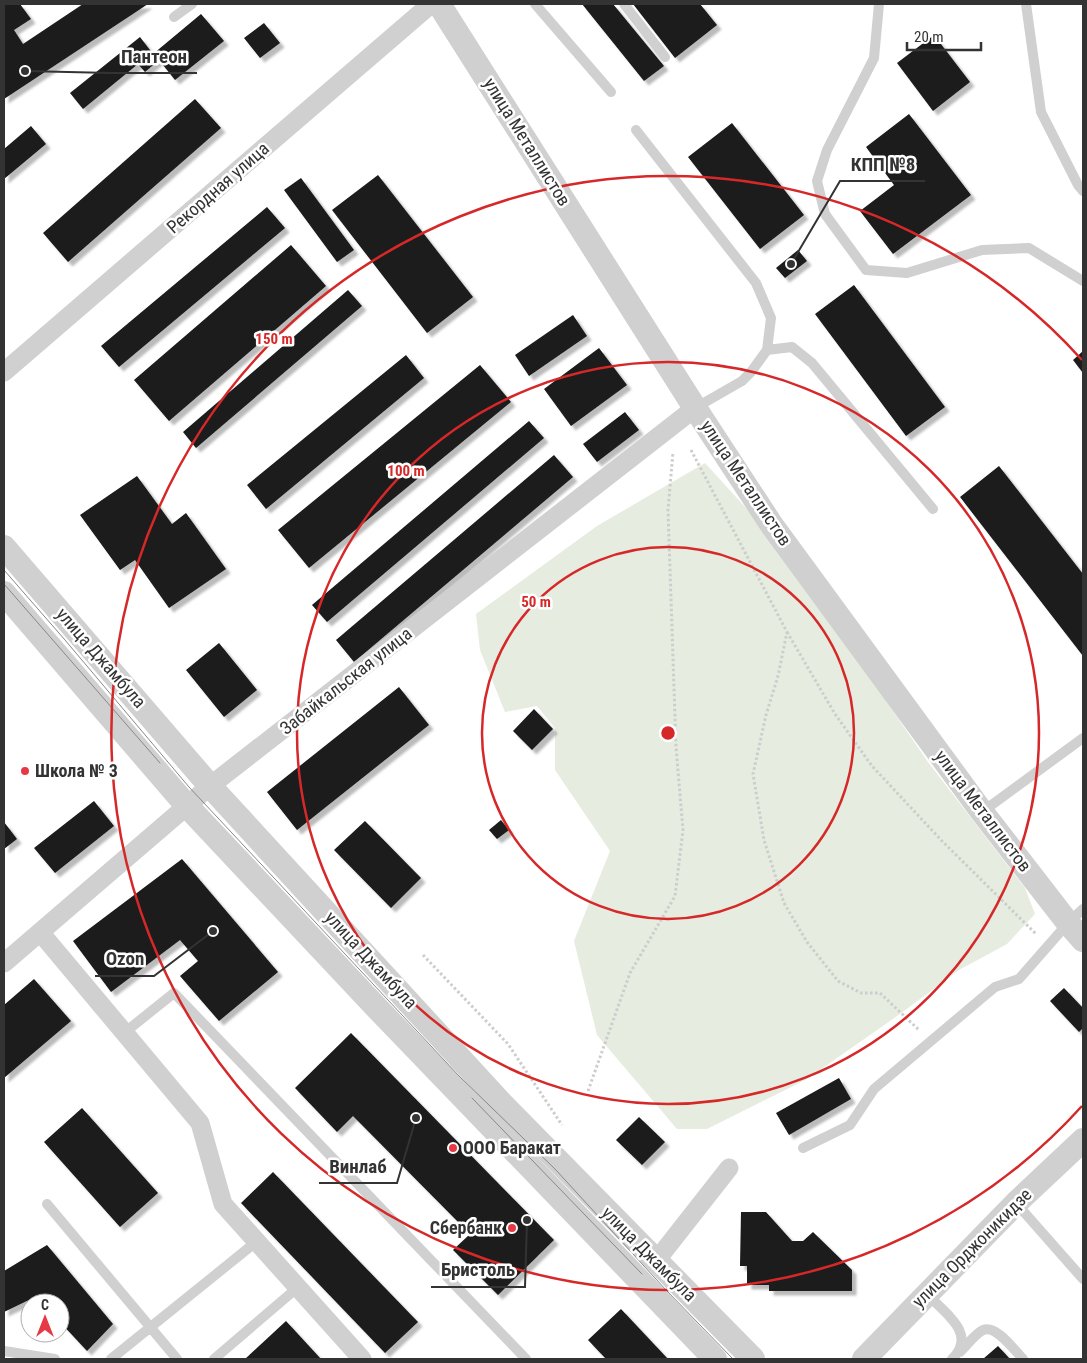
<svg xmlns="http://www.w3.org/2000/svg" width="1087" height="1363" font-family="'Roboto Condensed',sans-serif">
  <defs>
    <filter id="shadow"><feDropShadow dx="4.5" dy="4.5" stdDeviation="1" flood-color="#0004"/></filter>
  </defs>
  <rect width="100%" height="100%" fill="#fff"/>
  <path fill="#e6ecdf" d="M 705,463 L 777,542 L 928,762 L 1025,888 L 1035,914 L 1007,944 L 959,970 L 900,1014 L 807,1079 L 707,1129 L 677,1129 L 597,1035 L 574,941 L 610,851 L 555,770 L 555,728 L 537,706 L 505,712 L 480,650 L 476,614 L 597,526 Z"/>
  <path fill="#1a1a1a" filter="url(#shadow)" d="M 4,4 L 20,4 L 31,19 L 14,30 L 23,44 L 83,4 L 148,4 L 4,99 Z
    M 582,4 L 613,4 L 664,66 L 644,81 Z
    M 633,4 L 700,4 L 717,25 L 675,58 Z
    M 201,14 L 224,41 L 175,80 L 159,60 L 145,72 L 138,64 L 83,109 L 70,93 L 140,37 L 153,54 Z
    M 264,23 L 280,43 L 260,58 L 244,38 Z
    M 934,35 L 970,82 L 933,111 L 897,63 Z
    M 195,99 L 221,128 L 68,262 L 43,233 Z
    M 909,114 L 971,195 L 893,254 L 860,211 L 894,185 L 866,147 Z
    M 732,123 L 804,215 L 760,249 L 688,157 Z
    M 31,126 L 46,144 L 4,179 L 4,149 Z
    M 378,175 L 473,297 L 427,333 L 332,210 Z
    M 301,178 L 354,250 L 337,262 L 284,190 Z
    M 267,207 L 285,228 L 119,367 L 101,346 Z
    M 291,245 L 326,286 L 169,421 L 134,380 Z
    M 798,250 L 807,261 L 785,278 L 776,268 Z
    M 854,285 L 945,407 L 906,436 L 815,314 Z
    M 348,290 L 362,306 L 196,448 L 183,432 Z
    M 573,315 L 587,336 L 529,376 L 515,355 Z
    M 599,348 L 627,385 L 571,426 L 544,389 Z
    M 1083,351 L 1083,373 L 1073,360 Z
    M 406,355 L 424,378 L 266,509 L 247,485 Z
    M 480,365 L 511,402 L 309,568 L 278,530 Z
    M 625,412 L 639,430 L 597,462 L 583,444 Z
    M 529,421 L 544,438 L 327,622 L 312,605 Z
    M 554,455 L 573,477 L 354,662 L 336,640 Z
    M 999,466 L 1083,574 L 1083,656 L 960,497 Z
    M 137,476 L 172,524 L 186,513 L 226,569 L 169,608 L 135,560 L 120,570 L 80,515 Z
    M 219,643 L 257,690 L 224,717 L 186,670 Z
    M 399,687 L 429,725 L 297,830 L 267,792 Z
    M 534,709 L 553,729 L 532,750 L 513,731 Z
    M 94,801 L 114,826 L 55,873 L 34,848 Z
    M 501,820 L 509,830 L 497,839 L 489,830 Z
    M 365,821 L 421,878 L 391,908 L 334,850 Z
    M 4,822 L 17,839 L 4,849 Z
    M 182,859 L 278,972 L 219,1021 L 180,976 L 198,961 L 180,940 L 111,992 L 73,941 Z
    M 34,979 L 71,1021 L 4,1078 L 4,1005 Z
    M 1064,988 L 1083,1008 L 1083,1028 L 1079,1032 L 1050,1001 Z
    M 351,1033 L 554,1240 L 498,1295 L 453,1250 L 470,1234 L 353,1116 L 337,1132 L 295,1088 Z
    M 839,1078 L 851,1099 L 789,1135 L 776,1113 Z
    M 82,1108 L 158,1193 L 120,1227 L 44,1142 Z
    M 639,1117 L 665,1142 L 642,1165 L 616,1140 Z
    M 273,1172 L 418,1322 L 385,1353 L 241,1203 Z
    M 741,1212 L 766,1212 L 792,1241 L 803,1241 L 813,1232 L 852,1270 L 852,1291 L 769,1291 L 769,1285 L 747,1285 L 747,1266 L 740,1266 Z
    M 47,1245 L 113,1324 L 87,1351 L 60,1322 L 60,1303 L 43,1303 L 37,1296 L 4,1312 L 4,1271 Z
    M 621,1309 L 668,1359 L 606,1359 L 588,1340 Z
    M 286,1321 L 321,1359 L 245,1359 Z
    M 998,1346 L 1010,1359 L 983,1359 Z"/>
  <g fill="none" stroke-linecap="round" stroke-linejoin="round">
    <path stroke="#cdcdcd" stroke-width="3" stroke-dasharray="2.5 2.5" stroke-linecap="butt" d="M 691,450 L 787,632 L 778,676 L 766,715 L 753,774 L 764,840 L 784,903 L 807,942 L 838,981 L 861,993 L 880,993 L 919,1030
      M 787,632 L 835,714 L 872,766 L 942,841 L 1037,935
      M 423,955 L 508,1044 L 562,1125
      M 588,1091 L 630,973 L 675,896 L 683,830 L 676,747 L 668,510 L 673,452"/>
    <path stroke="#d0d0d0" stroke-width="10" d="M 535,4 L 611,92
      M 624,4 L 665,57
      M 879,4 L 874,58 L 827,150 L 817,181 L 825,214 L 866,270 L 907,273 L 982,250 L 1029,248 L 1083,281
      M 1026,4 L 1041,112 L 1078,185 L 1083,191
      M 174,17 L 192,4
      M 636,130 L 756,283 L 771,318 L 767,350 L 751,372 L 742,381 L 695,408
      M 767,350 L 792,347 L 812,363 L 933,509
      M 982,812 L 1083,738
      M 124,1033 L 174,993 L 526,1359
      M 803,1148 L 850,1125 L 874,1089 L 995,987 L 1019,979 L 1068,923 L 1083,909
      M 1016,1203 L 1083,1279
      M 47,1204 L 177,1359
      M 927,1294 C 945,1313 978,1334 952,1359
      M 4,1351 L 55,1359
      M 960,1352 C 967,1345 975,1334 983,1330 C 996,1324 1015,1351 1023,1359
      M 111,1359 L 256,1242
      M 214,1359 L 297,1288"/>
    <path stroke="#d0d0d0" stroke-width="19" d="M 4,372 L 431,4
      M 40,932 L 200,1123 L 223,1204 L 362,1359
      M 4,963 L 210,786 L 695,408
      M 656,1261 L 729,1168"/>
    <path stroke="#d0d0d0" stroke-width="24" d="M 439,4 L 695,408 L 771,524 L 982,812 L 1068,923 L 1083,940
      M 4,547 L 210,786 L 503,1105 L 753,1359
      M 4,593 L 187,806 L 376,1007 L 715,1359
      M 864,1359 L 1016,1203 L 1083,1140"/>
    <path stroke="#888" stroke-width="1" d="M 4,570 L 65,640 L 189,787 L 459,1076 L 555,1169 L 666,1290 L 733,1359
      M 4,584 L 160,763
      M 472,1098 L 642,1274"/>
  </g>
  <g fill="none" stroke="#d62828" stroke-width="2.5">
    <circle cx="668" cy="733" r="186"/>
    <circle cx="668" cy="733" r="371"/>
    <path d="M1082 1106A557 557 0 1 1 1082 360"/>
  </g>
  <g fill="#e63946" stroke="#fff" stroke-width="2">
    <circle cx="25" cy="771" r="5"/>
    <circle cx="453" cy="1148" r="5"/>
    <circle cx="512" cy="1228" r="5"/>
  </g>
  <g text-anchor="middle" stroke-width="5" stroke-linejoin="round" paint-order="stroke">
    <g font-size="18" fill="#333" stroke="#fff">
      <text transform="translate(527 142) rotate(58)" y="6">улица Металлистов</text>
      <text transform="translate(218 188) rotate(-41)" y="6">Рекордная улица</text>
      <text transform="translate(746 483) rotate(56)" y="6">улица Металлистов</text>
      <text transform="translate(101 658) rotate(49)" y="6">улица Джамбула</text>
      <text transform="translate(346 681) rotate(-38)" y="6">Забайкальская улица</text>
      <text transform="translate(983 811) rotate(53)" y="6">улица Металлистов</text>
      <text transform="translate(371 960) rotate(47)" y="6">улица Джамбула</text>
      <text transform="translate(972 1248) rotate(-45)" y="6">улица Орджоникидзе</text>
      <text transform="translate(649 1254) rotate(45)" y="6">улица Джамбула</text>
    </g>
    <g font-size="18" font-weight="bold" fill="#333" stroke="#fff" text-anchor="start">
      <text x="35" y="777">Школа № 3</text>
      <text x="463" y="1154">ООО Баракат</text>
      <text x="502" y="1234" text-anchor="end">Сбербанк</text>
    </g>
  </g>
  <circle cx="668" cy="733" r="8" fill="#d62828" stroke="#fff" stroke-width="2.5"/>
  <g font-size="15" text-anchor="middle" font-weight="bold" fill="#d62828" stroke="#fff" stroke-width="5" stroke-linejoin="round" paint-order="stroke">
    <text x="274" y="344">150 m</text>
    <text x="406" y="476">100 m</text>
    <text x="536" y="607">50 m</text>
  </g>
  <path fill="none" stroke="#333" stroke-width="2" d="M25 71L111 73H197M791 264L840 181H925M213 931L154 976H95M416 1118L397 1183H319M527 1220L525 1287H431"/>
  <g fill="#333" stroke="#fff" stroke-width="2">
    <circle cx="25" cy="71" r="5"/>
    <circle cx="791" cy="264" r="5"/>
    <circle cx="213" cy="931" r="5"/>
    <circle cx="416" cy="1118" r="5"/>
    <circle cx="527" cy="1220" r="5"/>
  </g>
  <g font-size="19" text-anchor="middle" font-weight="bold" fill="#333" stroke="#fff" stroke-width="5" stroke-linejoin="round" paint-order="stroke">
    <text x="154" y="63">Пантеон</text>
    <text x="883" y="171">КПП №8</text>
    <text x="125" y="965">Ozon</text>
    <text x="358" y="1173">Винлаб</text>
    <text x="478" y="1276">Бристоль</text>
  </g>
  <rect width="1087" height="1363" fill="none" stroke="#333333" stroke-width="10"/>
  <g transform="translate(45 1318)"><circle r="24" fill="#ffffff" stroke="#adadad"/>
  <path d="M0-4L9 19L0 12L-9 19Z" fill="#e63946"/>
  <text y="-8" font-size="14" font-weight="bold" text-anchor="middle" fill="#333333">С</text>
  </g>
  <path d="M907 42v8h74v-8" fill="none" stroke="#333333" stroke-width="2.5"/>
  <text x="914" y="42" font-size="15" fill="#333333" stroke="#ffffff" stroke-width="4" paint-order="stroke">20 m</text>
</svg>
